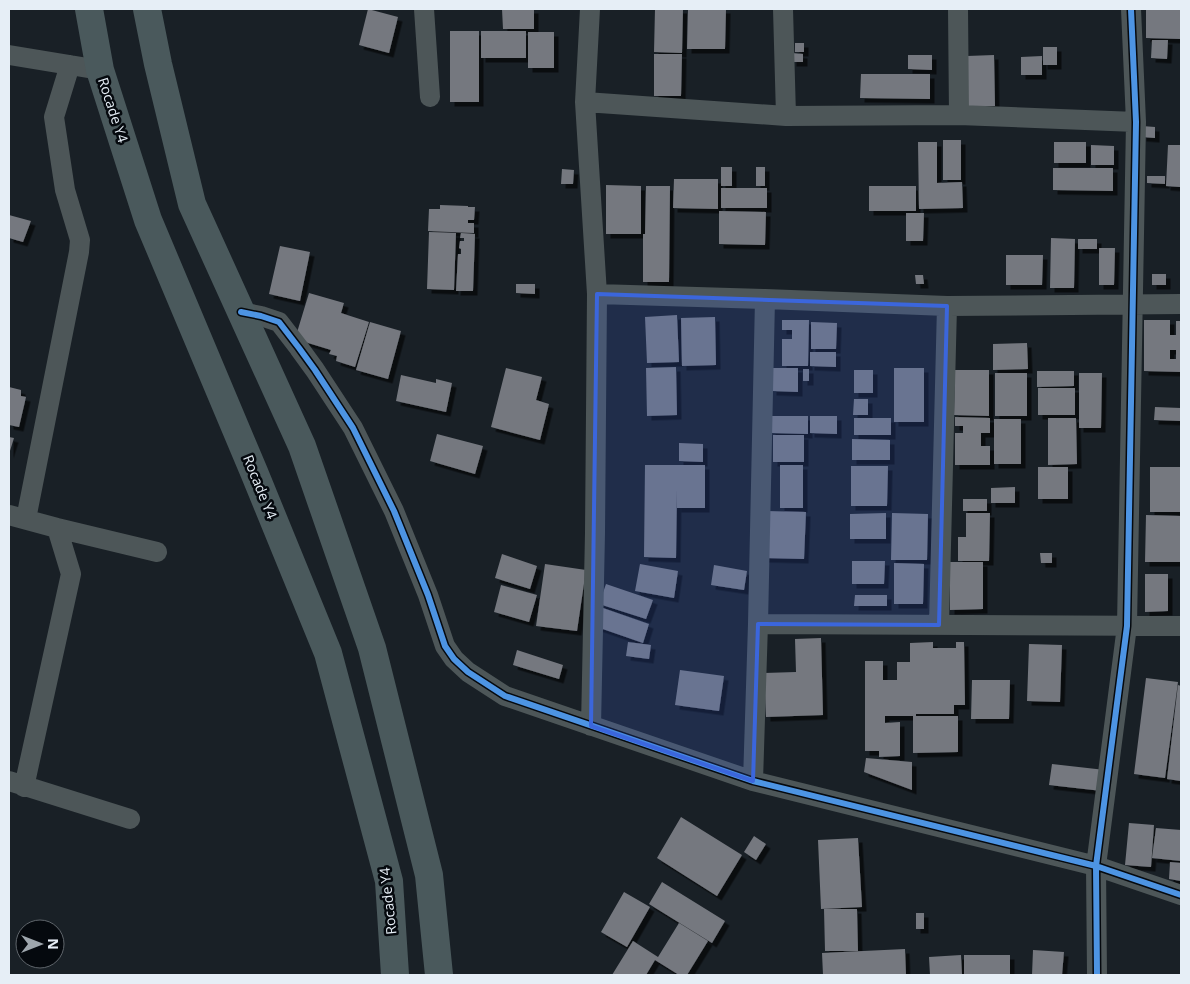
<svg xmlns="http://www.w3.org/2000/svg" width="1190" height="984" font-family="'Open Sans',sans-serif">
  <defs>
    <filter id="shadow"><feDropShadow dx="4.5" dy="4.5" stdDeviation="0" flood-color="#0009"/></filter>
  </defs>
  <rect width="100%" height="100%" fill="#192026"/>
  <path fill="#75787f" fill-rule="evenodd" filter="url(#shadow)" d="M 368,9 L 398,17 L 389,53 L 359,45 Z
    M 502,9 L 534,9 L 534,29 L 503,29 Z
    M 655,9 L 683,9 L 682,53 L 654,52 Z
    M 688,9 L 726,9 L 725,49 L 687,49 Z
    M 1146,9 L 1181,9 L 1181,39 L 1146,38 Z
    M 450,31 L 479,31 L 479,102 L 450,102 Z
    M 481,31 L 526,31 L 526,58 L 481,58 Z
    M 528,32 L 554,32 L 554,68 L 528,68 Z
    M 1152,40 L 1168,40 L 1167,59 L 1151,58 Z
    M 795,43 L 804,43 L 804,52 L 795,52 Z
    M 1043,47 L 1057,47 L 1057,65 L 1043,65 Z
    M 792,53 L 803,54 L 803,62 L 792,62 Z
    M 654,54 L 682,54 L 681,96 L 654,96 Z
    M 908,55 L 932,55 L 932,70 L 908,69 Z
    M 994,55 L 995,106 L 968,106 L 967,56 Z
    M 1042,56 L 1042,75 L 1021,75 L 1021,57 Z
    M 861,74 L 930,74 L 930,99 L 860,98 Z
    M 1142,126 L 1155,127 L 1155,138 L 1142,137 Z
    M 943,140 L 961,140 L 961,180 L 943,180 Z
    M 918,142 L 937,142 L 937,183 L 962,182 L 963,208 L 919,209 Z
    M 1054,142 L 1086,142 L 1086,163 L 1054,163 Z
    M 1091,145 L 1114,146 L 1114,165 L 1091,165 Z
    M 1168,145 L 1181,145 L 1180,187 L 1166,186 Z
    M 721,167 L 732,167 L 732,186 L 721,186 Z
    M 756,167 L 765,167 L 765,186 L 756,186 Z
    M 1053,168 L 1113,168 L 1113,191 L 1053,190 Z
    M 562,169 L 574,170 L 573,184 L 561,184 Z
    M 1147,176 L 1165,176 L 1165,184 L 1147,183 Z
    M 674,179 L 718,179 L 718,209 L 673,208 Z
    M 606,185 L 641,186 L 641,234 L 606,234 Z
    M 646,186 L 670,186 L 669,282 L 643,282 L 643,234 L 645,234 Z
    M 869,186 L 916,186 L 916,211 L 869,211 Z
    M 721,188 L 767,188 L 767,208 L 721,208 Z
    M 440,205 L 468,206 L 468,207 L 475,207 L 474,220 L 468,220 L 468,223 L 474,223 L 474,233 L 428,231 L 429,209 L 440,209 Z
    M 719,211 L 766,212 L 765,245 L 719,244 Z
    M 906,213 L 924,213 L 923,241 L 906,241 Z
    M 9,215 L 31,221 L 23,242 L 9,238 Z
    M 429,232 L 456,233 L 454,290 L 427,289 Z
    M 461,233 L 475,234 L 473,291 L 456,291 L 458,254 L 461,254 L 461,249 L 459,248 L 460,241 L 464,241 L 464,238 L 460,238 Z
    M 1051,238 L 1075,239 L 1074,288 L 1050,288 Z
    M 1078,239 L 1097,239 L 1097,249 L 1078,249 Z
    M 280,246 L 310,252 L 300,301 L 269,294 Z
    M 1099,248 L 1115,248 L 1114,285 L 1099,285 Z
    M 1006,255 L 1043,255 L 1042,285 L 1006,285 Z
    M 1152,274 L 1166,274 L 1166,285 L 1152,285 Z
    M 915,275 L 923,275 L 924,284 L 916,284 Z
    M 516,284 L 535,284 L 535,294 L 516,293 Z
    M 309,293 L 344,303 L 341,313 L 369,322 L 355,367 L 336,361 L 337,356 L 329,354 L 331,350 L 295,339 Z
    M 677,315 L 679,362 L 647,363 L 645,317 Z
    M 715,317 L 716,365 L 682,366 L 681,318 Z
    M 782,320 L 809,320 L 808,366 L 782,366 L 782,339 L 792,339 L 792,330 L 782,330 Z
    M 1144,320 L 1170,320 L 1170,335 L 1176,335 L 1176,321 L 1181,321 L 1181,372 L 1144,371 ZM 1170,350 L 1176,350 L 1176,359 L 1170,359 Z
    M 370,322 L 401,331 L 388,379 L 356,370 Z
    M 811,322 L 837,323 L 836,349 L 811,349 Z
    M 1027,343 L 1028,369 L 993,370 L 993,344 Z
    M 810,352 L 836,352 L 836,367 L 810,366 Z
    M 676,367 L 677,415 L 647,416 L 646,368 Z
    M 506,368 L 542,377 L 536,400 L 549,404 L 540,440 L 491,427 Z
    M 772,368 L 798,368 L 798,392 L 772,391 Z
    M 894,368 L 924,368 L 924,422 L 894,422 Z
    M 803,369 L 809,369 L 809,381 L 803,381 Z
    M 854,370 L 873,370 L 873,393 L 854,393 Z
    M 955,370 L 989,370 L 989,416 L 954,415 Z
    M 1037,371 L 1074,371 L 1074,386 L 1037,387 Z
    M 995,373 L 1027,373 L 1027,416 L 995,416 Z
    M 1079,373 L 1102,373 L 1101,428 L 1079,428 Z
    M 401,375 L 436,383 L 436,379 L 452,383 L 446,412 L 396,401 Z
    M 9,387 L 21,390 L 21,396 L 26,397 L 19,427 L 9,425 Z
    M 1038,388 L 1075,388 L 1075,415 L 1038,415 Z
    M 854,399 L 868,399 L 868,415 L 853,415 Z
    M 1155,407 L 1181,408 L 1181,421 L 1154,420 Z
    M 771,416 L 808,416 L 808,434 L 771,433 Z
    M 810,416 L 837,416 L 837,434 L 810,433 Z
    M 955,417 L 990,418 L 990,433 L 981,433 L 981,446 L 990,446 L 990,465 L 955,465 L 955,433 L 963,433 L 963,426 L 955,426 Z
    M 854,418 L 891,418 L 891,435 L 854,435 Z
    M 1048,418 L 1076,418 L 1077,464 L 1048,465 Z
    M 994,419 L 1021,419 L 1021,464 L 994,464 Z
    M 437,434 L 483,446 L 475,474 L 430,461 Z
    M 773,435 L 804,435 L 804,462 L 773,462 Z
    M 9,437 L 14,438 L 9,454 Z
    M 852,439 L 890,440 L 890,460 L 852,460 Z
    M 679,443 L 703,444 L 703,462 L 679,461 Z
    M 645,465 L 705,465 L 705,508 L 677,508 L 677,489 L 676,558 L 644,557 Z
    M 780,465 L 803,465 L 803,508 L 780,508 Z
    M 851,466 L 888,466 L 887,506 L 851,506 Z
    M 1038,467 L 1068,467 L 1068,499 L 1038,499 Z
    M 1150,467 L 1181,467 L 1181,512 L 1150,512 Z
    M 1015,487 L 1015,503 L 991,503 L 991,488 Z
    M 963,499 L 987,499 L 987,511 L 963,511 Z
    M 766,511 L 806,512 L 804,559 L 764,558 Z
    M 886,513 L 886,539 L 850,539 L 850,514 Z
    M 892,513 L 928,514 L 927,560 L 891,560 Z
    M 966,513 L 990,513 L 989,561 L 958,561 L 958,537 L 966,537 Z
    M 1146,515 L 1181,516 L 1181,562 L 1145,562 Z
    M 1040,553 L 1052,553 L 1052,563 L 1041,563 Z
    M 502,554 L 537,566 L 530,589 L 495,578 Z
    M 852,561 L 885,561 L 884,584 L 852,584 Z
    M 950,562 L 983,562 L 983,609 L 950,610 Z
    M 894,563 L 924,564 L 923,604 L 894,604 Z
    M 545,564 L 586,570 L 577,631 L 536,626 Z
    M 640,564 L 678,571 L 674,598 L 635,591 Z
    M 714,565 L 747,571 L 744,590 L 711,585 Z
    M 1145,574 L 1168,574 L 1168,611 L 1145,612 Z
    M 606,584 L 653,600 L 646,619 L 599,604 Z
    M 501,585 L 537,595 L 529,622 L 494,612 Z
    M 855,595 L 887,595 L 887,606 L 854,606 Z
    M 603,608 L 649,624 L 643,643 L 597,627 Z
    M 821,638 L 823,715 L 766,717 L 764,673 L 796,672 L 795,639 Z
    M 628,642 L 651,645 L 649,659 L 626,656 Z
    M 933,642 L 933,648 L 956,648 L 956,642 L 964,642 L 965,705 L 954,705 L 954,714 L 916,714 L 916,716 L 958,716 L 958,752 L 913,753 L 913,716 L 885,716 L 885,723 L 900,722 L 900,756 L 879,757 L 879,751 L 865,751 L 865,661 L 883,661 L 883,680 L 897,680 L 897,662 L 910,662 L 910,643 Z
    M 1029,644 L 1062,645 L 1060,702 L 1027,701 Z
    M 517,650 L 563,665 L 559,679 L 513,665 Z
    M 680,670 L 724,676 L 719,711 L 675,705 Z
    M 1146,678 L 1178,682 L 1165,778 L 1134,774 Z
    M 972,680 L 1010,680 L 1009,719 L 971,719 Z
    M 1178,685 L 1181,686 L 1181,781 L 1167,779 Z
    M 866,758 L 912,762 L 912,790 L 864,772 Z
    M 1052,764 L 1105,770 L 1102,791 L 1049,785 Z
    M 681,817 L 742,855 L 717,896 L 657,858 Z
    M 1129,823 L 1154,825 L 1151,867 L 1125,865 Z
    M 1156,828 L 1181,830 L 1181,861 L 1152,858 Z
    M 754,836 L 766,844 L 756,860 L 744,852 Z
    M 858,838 L 862,907 L 821,909 L 818,840 Z
    M 1170,862 L 1181,863 L 1181,881 L 1169,879 Z
    M 662,882 L 725,921 L 712,943 L 649,904 Z
    M 624,892 L 650,907 L 627,947 L 601,932 Z
    M 824,909 L 857,909 L 858,951 L 825,951 Z
    M 916,913 L 924,913 L 924,929 L 916,929 Z
    M 679,923 L 708,941 L 687,975 L 679,975 L 655,960 L 646,975 L 612,975 L 633,941 L 658,957 Z
    M 905,949 L 906,975 L 823,975 L 822,953 Z
    M 1033,950 L 1064,952 L 1062,975 L 1032,975 Z
    M 961,955 L 962,975 L 930,975 L 929,957 Z
    M 964,955 L 1010,955 L 1010,975 L 964,975 Z"/>
  <g fill="none" stroke-linecap="round" stroke-linejoin="round">
    <path stroke="#4d5658" stroke-width="20" d="M 424,9 L 430,97
      M 590,9 L 585,102 L 597,294 L 595,533 L 591,726
      M 783,9 L 786,116
      M 958,9 L 959,115
      M 9,55 L 100,70
      M 585,102 L 786,116 L 959,115 L 1136,122
      M 597,294 L 765,299 L 947,306 L 1181,304
      M 241,312 L 261,316 L 279,322 L 299,348 L 315,370 L 353,428 L 394,511 L 428,595 L 445,646 L 454,659 L 468,672 L 505,696 L 753,781 L 1096,866 L 1181,895
      M 9,515 L 57,528 L 157,552
      M 26,519 L 79,252 L 80,240 L 65,190 L 54,117 L 70,65
      M 758,624 L 1181,626
      M 939,625 L 947,306
      M 9,781 L 130,819
      M 753,781 L 758,624 L 765,299
      M 24,787 L 71,574 L 57,528
      M 1097,975 L 1096,866 L 1127,626 L 1136,122 L 1131,9"/>
    <path stroke="#4a595c" stroke-width="28" d="M 89,9 L 100,70 L 148,220 L 254,472 L 328,653 L 389,881 L 395,975
      M 147,9 L 158,64 L 192,204 L 302,446 L 372,648 L 429,875 L 439,975"/>
    <defs>
      <path id="cycleway" d="M 241,312 L 261,316 L 279,322 L 299,348 L 315,370 L 353,428 L 394,511 L 428,595 L 445,646 L 454,659 L 468,672 L 505,696 L 753,781 L 1096,866 L 1181,895
        M 1097,975 L 1096,866 L 1127,626 L 1136,122 L 1131,9"/>
    </defs>
    <use href="#cycleway" stroke="#05090e" stroke-width="9"/>
    <use href="#cycleway" stroke="#4d94e3" stroke-width="6"/>
  </g>
  <path fill="#3b66dc" fill-opacity="0.2" stroke="#3b66dc" stroke-width="4" stroke-linejoin="round" d="M 597,294 L 947,306 L 939,625 L 758,624 L 753,781 L 591,726 Z"/>
  <g text-anchor="middle" stroke-width="5" stroke-linejoin="round" paint-order="stroke">
    <g font-size="14" fill="#e6eef6" stroke="#05090e">
      <text transform="translate(113 110) rotate(72)" y="5">Rocade Y4</text>
      <text transform="translate(260 487) rotate(68)" y="5">Rocade Y4</text>
      <text transform="translate(388 901) rotate(-96)" y="5">Rocade Y4</text>
    </g>
  </g>
  <rect width="1190" height="984" fill="none" stroke="#e6eef6" stroke-width="20"/>
  <g transform="translate(40 944) rotate(90)"><circle r="24" fill="#05090e" stroke="#5f656b"/>
  <path d="M0-4L9 19L0 12L-9 19Z" fill="#9ea6ad"/>
  <text y="-8" font-size="14" font-weight="bold" text-anchor="middle" fill="#e6eef6">N</text>
  </g>
</svg>
